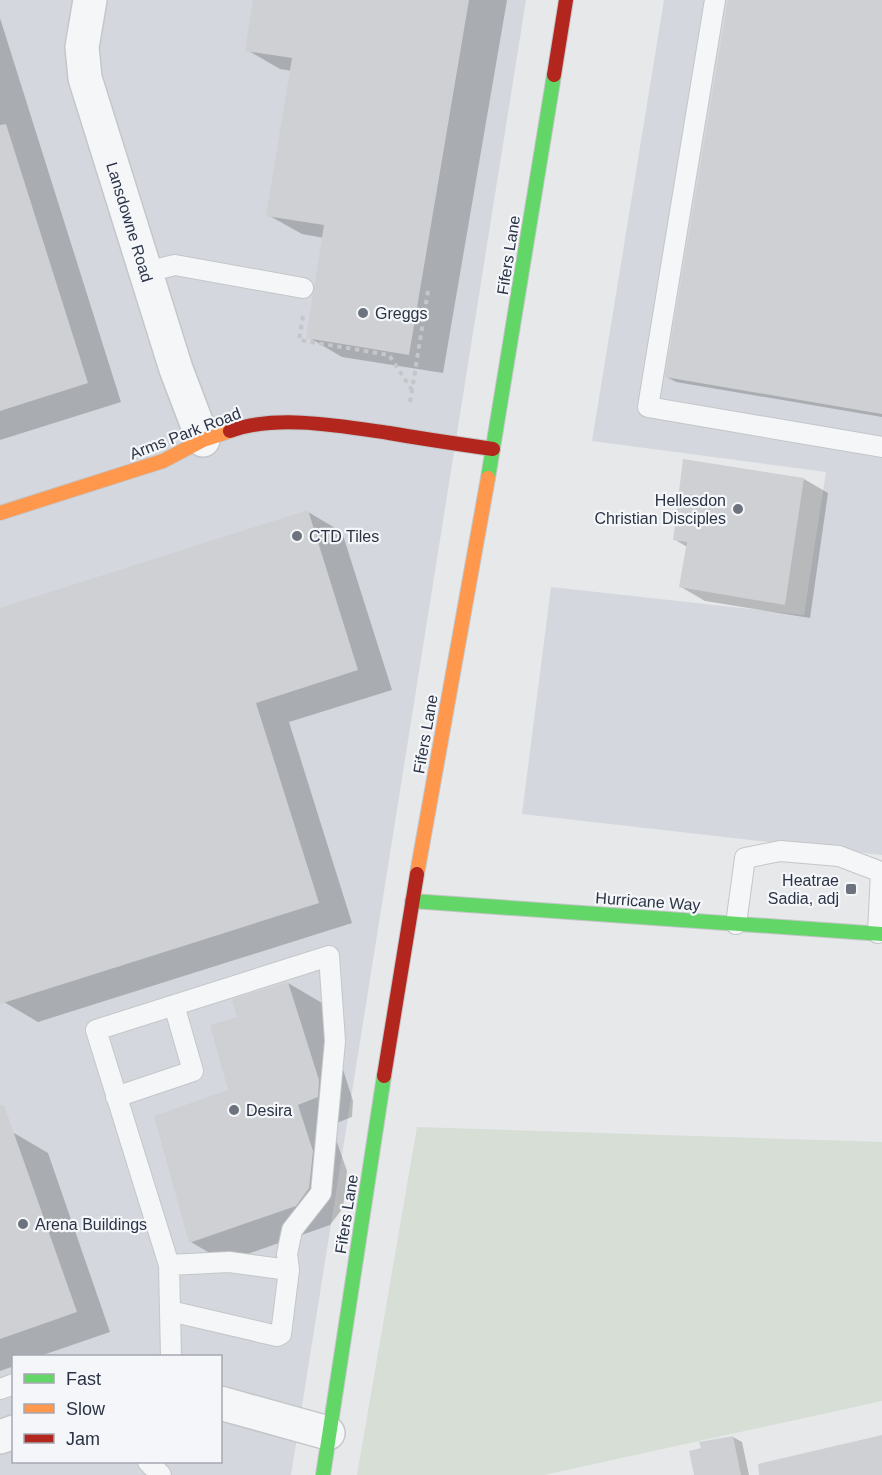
<svg xmlns="http://www.w3.org/2000/svg" width="882" height="1475" font-family="Arial,sans-serif">
  <rect width="100%" height="100%" fill="#e6e8ea"/>
  <path fill="#d4d7dd" fill-rule="evenodd" d="M 0,0 L 526,0 L 291,1475 L 0,1475 ZM 14,1356 L 220,1356 L 220,1462 L 14,1462 Z
    M 664,0 L 882,0 L 882,855 L 522,814 L 551,587 L 804,615 L 826,472 L 592,441 Z"/>
  <path fill="#d6ded6" d="M 417,1127 L 882,1142 L 882,1401 L 544,1475 L 357,1475 Z"/>
  <path fill="#0003" d="M 255,0 L 507,0 L 443,373 L 342,357 L 308,337 L 324,238 L 302,234 L 268,215 L 292,71 L 280,69 L 247,50 Z
    M 730,0 L 882,0 L 882,417 L 676,382 L 667,377 Z
    M 0,18 L 121,402 L 0,440 Z
    M 804,479 L 828,493 L 810,618 L 705,601 L 681,587 L 687,547 L 674,539 Z
    M 308,512 L 342,532 L 392,690 L 289,722 L 352,923 L 38,1022 L 4,1002 L 0,989 L 0,609 Z
    M 288,983 L 322,1003 L 353,1101 L 352,1117 L 331,1125 L 347,1171 L 343,1208 L 330,1225 L 225,1262 L 191,1242 L 230,1091 L 239,1018 Z
    M 14,1133 L 48,1153 L 110,1332 L 40,1356 L 14,1356 L 14,1366 L 0,1371 L 0,1138 Z
    M 733,1437 L 742,1442 L 749,1475 L 695,1475 L 702,1450 Z"/>
  <path fill="#ced0d3" d="M 253,0 L 469,0 L 409,355 L 306,338 L 324,225 L 266,216 L 292,58 L 245,51 Z
    M 728,0 L 882,0 L 882,414 L 665,377 Z
    M 6,124 L 88,383 L 0,411 L 0,125 Z
    M 683,459 L 804,478 L 785,605 L 679,587 L 687,542 L 673,540 Z
    M 308,510 L 358,670 L 256,703 L 319,903 L 0,1004 L 0,608 Z
    M 288,982 L 319,1080 L 318,1097 L 298,1105 L 313,1151 L 309,1188 L 296,1206 L 189,1243 L 154,1116 L 228,1090 L 210,1025 L 237,1017 L 232,999 Z
    M 0,1105 L 4,1105 L 77,1312 L 0,1339 Z
    M 882,1435 L 882,1475 L 759,1475 L 758,1464 Z
    M 733,1436 L 741,1475 L 694,1475 L 689,1451 L 701,1448 L 699,1442 Z"/>
  <g fill="none" stroke-linecap="round" stroke-linejoin="round">
    <defs>
      <path id="lane" d="M 715,0 L 648,407 L 882,447
        M 146,272 L 175,265 L 303,288
        M 736,924 L 745,858 L 780,851 L 839,856 L 881,872 L 878,933
        M 116,1097 L 193,1071 L 174,1005
        M 169,1265 L 229,1262 L 289,1270
        M 170,1311 L 277,1336 L 281,1334 L 289,1270 L 287,1254 L 292,1230 L 321,1193 L 335,1041 L 329,956 L 96,1030 L 169,1265 L 171,1356
        M 0,1389 L 14,1384
        M 148,1462 L 161,1475"/>
      <path id="street" d="M 90,0 L 82,47 L 85,78 L 176,369 L 203,440
        M 220,1403 L 328,1433
        M 0,1437 L 14,1432"/>
      <path id="fast" d="M 488,478 L 554,75
        M 412,901 L 882,934
        M 323,1475 L 384,1076"/>
      <path id="slow" d="M 0,513 L 163,461 L 203,440 L 230,431
        M 417,874 L 488,478"/>
      <path id="jam" d="M 554,75 L 566,0
        M 230,431 C 276,414 341,426 389,433 C 423,439 458,444 493,449
        M 384,1076 L 417,874"/>
    </defs>
    <use href="#lane" stroke="#c4c6c8" stroke-width="22"/>
    <use href="#street" stroke="#c4c6c8" stroke-width="36"/>
    <use href="#fast" stroke="#c4c6c8" stroke-width="16"/>
    <use href="#slow" stroke="#c4c6c8" stroke-width="16"/>
    <use href="#jam" stroke="#c4c6c8" stroke-width="16"/>
    <path stroke="#c5c6ca" stroke-width="4" stroke-dasharray="4.5 4.5" stroke-linecap="butt" d="M 303,316 L 299,340 L 389,355 L 412,390
      M 410,402 L 428,291"/>
    <use href="#lane" stroke="#f5f6f7" stroke-width="20"/>
    <use href="#street" stroke="#f5f6f7" stroke-width="33"/>
    <use href="#fast" stroke="#63d668" stroke-width="14"/>
    <use href="#slow" stroke="#ff974d" stroke-width="14"/>
    <use href="#jam" stroke="#b3261e" stroke-width="14"/>
  </g>
  <g fill="#6c737f" stroke="#f4f6f9" stroke-width="2">
    <circle cx="363" cy="313" r="6"/>
    <circle cx="738" cy="509" r="6"/>
    <circle cx="297" cy="536" r="6"/>
    <rect x="845" y="883" width="12" height="12" rx="3"/>
    <circle cx="234" cy="1110" r="6"/>
    <circle cx="23" cy="1224" r="6"/>
  </g>
  <g text-anchor="middle" stroke-width="4.5" stroke-linejoin="round" paint-order="stroke">
    <g font-size="16" fill="#2b3445" stroke="#f4f6f9">
      <text transform="translate(130 222) rotate(73)" y="6">Lansdowne Road</text>
      <text transform="translate(508 255) rotate(-81)" y="6">Fifers Lane</text>
      <text transform="translate(185 433) rotate(-21)" y="6">Arms Park Road</text>
      <text transform="translate(425 734) rotate(-80)" y="6">Fifers Lane</text>
      <text transform="translate(648 901) rotate(4)" y="6">Hurricane Way</text>
      <text transform="translate(346 1214) rotate(-81)" y="6">Fifers Lane</text>
    </g>
    <g font-size="16" fill="#2b3445" stroke="#f4f6f9" text-anchor="start">
      <text x="375" y="319">Greggs</text>
      <text x="726" y="506" text-anchor="end">Hellesdon<tspan x="726" dy="18">Christian Disciples</tspan></text>
      <text x="309" y="542">CTD Tiles</text>
      <text x="839" y="886" text-anchor="end">Heatrae<tspan x="839" dy="18">Sadia, adj</tspan></text>
      <text x="246" y="1116">Desira</text>
      <text x="35" y="1230">Arena Buildings</text>
    </g>
  </g>
  <rect x="12" y="1355" width="210" height="108" fill="#f4f6f9" stroke="#a4a8b1" stroke-width="1.5"/>
  <rect x="24" y="1374" width="30" height="9" fill="#63d668" stroke="#a4a8b1" stroke-width="1.5"/>
  <text x="66" y="1385" font-size="18" fill="#2b3445">Fast</text>
  <rect x="24" y="1404" width="30" height="9" fill="#ff974d" stroke="#a4a8b1" stroke-width="1.5"/>
  <text x="66" y="1415" font-size="18" fill="#2b3445">Slow</text>
  <rect x="24" y="1434" width="30" height="9" fill="#b3261e" stroke="#a4a8b1" stroke-width="1.5"/>
  <text x="66" y="1445" font-size="18" fill="#2b3445">Jam</text>
</svg>
